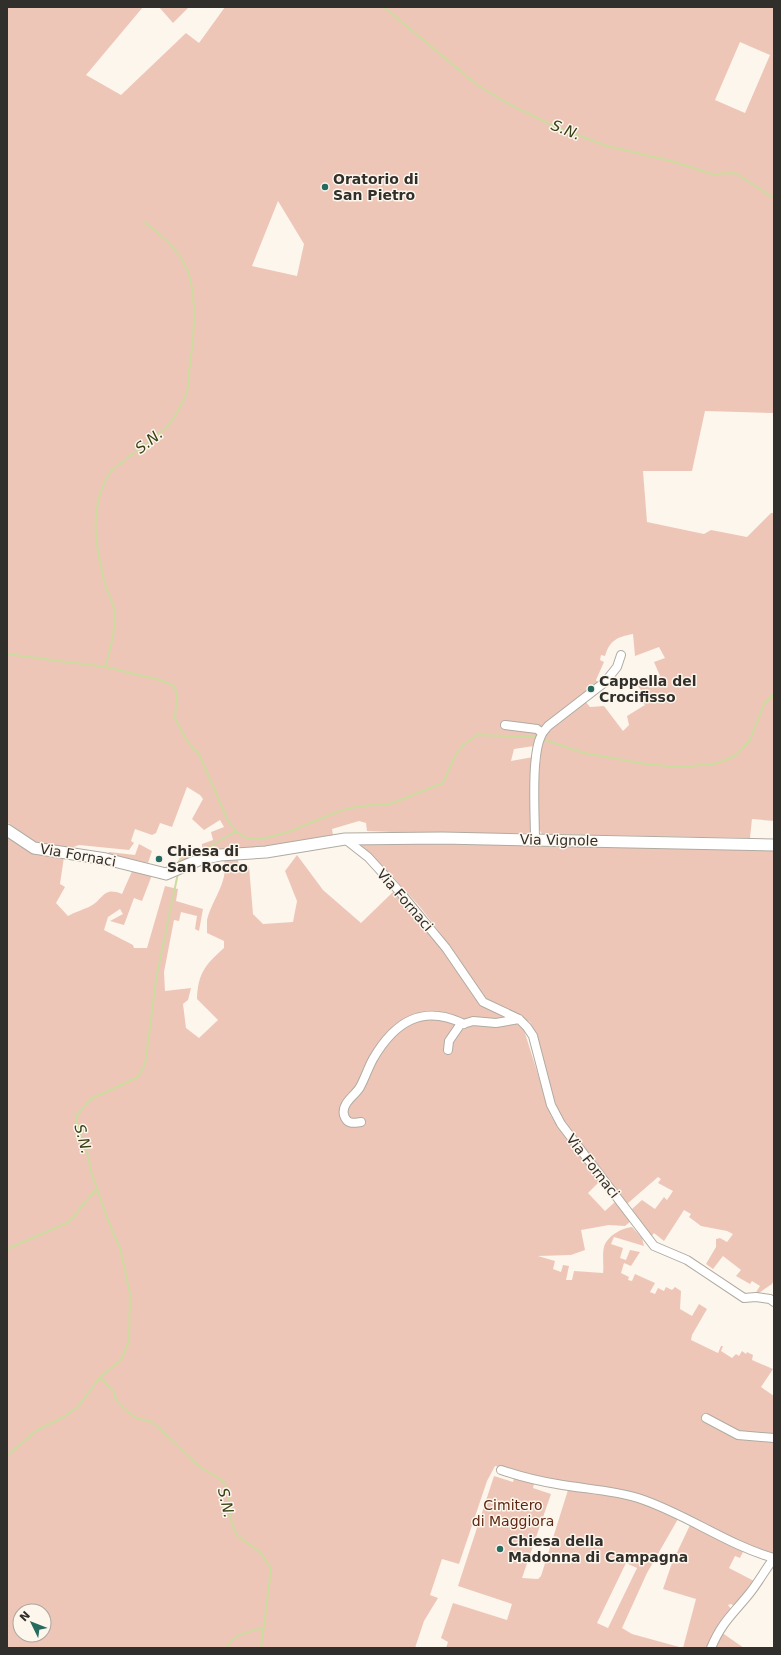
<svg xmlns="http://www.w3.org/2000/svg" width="781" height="1655" font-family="'DejaVu Sans',sans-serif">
  <rect width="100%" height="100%" fill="#fdf6ec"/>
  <path fill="#eec6b8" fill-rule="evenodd" d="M 7,7 L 143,7 L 86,75 L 121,95 L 186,33 L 199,43 L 225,7 L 774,7 L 774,413 L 705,411 L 692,471 L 643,471 L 647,522 L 704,534 L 711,530 L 747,537 L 771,513 L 774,513 L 774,821 L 752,819 L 750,838 L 542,834 C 541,832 539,830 539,828 C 535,819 540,742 545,734 C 552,722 573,709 584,700 L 590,707 L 604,706 L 623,731 L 629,725 L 627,716 L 645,705 L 638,697 L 643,693 L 638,686 L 660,676 L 654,662 L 665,658 L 659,647 L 635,656 L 633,634 C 617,637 610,640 605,656 L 601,655 L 600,660 L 604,662 L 596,680 L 600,685 L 544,728 L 537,736 L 534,746 L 514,749 L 511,761 L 533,757 L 532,833 L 440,834 L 367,831 L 366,823 L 359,821 L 332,829 L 333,835 L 177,865 L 179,859 C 187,853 192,850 202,849 L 202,844 L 213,840 L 211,832 L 224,827 L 220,820 L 204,830 L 192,819 L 203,799 L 200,795 L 187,787 L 172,827 L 160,823 L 156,833 L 152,835 L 135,829 L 131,841 L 134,843 L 129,850 L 79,845 L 65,850 L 35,845 L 36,842 L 7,822 ZM 740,42 L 770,55 L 745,113 L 715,100 ZM 278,201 L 304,244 L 297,276 L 252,266 Z
    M 159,7 L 189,7 L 173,23 Z
    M 9,836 L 64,857 L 60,884 L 65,887 L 56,903 L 68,916 C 75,912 82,910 89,907 C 104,900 102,886 122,894 L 133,869 L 152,875 L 142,901 L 134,898 L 124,925 L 110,921 L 123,914 L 120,909 L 108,917 L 104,930 L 133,945 L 134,948 L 147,948 L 165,886 L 178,889 L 176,901 L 203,909 L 199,931 L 195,929 L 197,916 L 181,912 L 179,921 L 174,920 L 164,972 L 165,991 L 191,988 L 188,1000 L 183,1004 L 186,1028 L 199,1038 L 218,1020 L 197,999 C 198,973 205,965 224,948 L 224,941 L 207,933 C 207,929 207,924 207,920 C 212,899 229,882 224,859 L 238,860 L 239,868 L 249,866 L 253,914 L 263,924 L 293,922 L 297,901 L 285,871 L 297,855 L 323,890 L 361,923 L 394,891 L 455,964 L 482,1004 L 505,1014 L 524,1030 L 551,1116 L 599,1182 L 588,1193 L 605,1211 L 616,1201 L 632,1220 L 625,1226 L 609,1225 L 581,1230 L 585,1250 L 571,1255 L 538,1256 L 555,1261 L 553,1269 L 561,1272 L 563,1265 L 569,1266 L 566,1280 L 572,1280 L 574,1271 L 603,1273 C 604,1265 602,1255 604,1247 C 607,1236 622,1228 632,1227 L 642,1238 L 644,1246 L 614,1237 L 611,1244 L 623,1248 L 620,1258 L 626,1260 L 630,1250 L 640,1252 L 631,1266 L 624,1263 L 621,1273 L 629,1277 L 628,1280 L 632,1281 L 635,1274 L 655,1283 L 650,1292 L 655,1294 L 658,1288 L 664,1291 L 666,1287 L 672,1290 L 675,1287 L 681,1291 L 680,1309 L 692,1316 L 699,1304 L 707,1309 L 692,1335 L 691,1340 L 718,1353 L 721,1346 L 723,1346 L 721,1351 L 732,1358 L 736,1354 L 739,1356 L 742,1351 L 746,1354 L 747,1352 L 753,1355 L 752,1360 L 773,1369 L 761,1387 L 774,1396 L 774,1554 L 749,1547 L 670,1507 L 495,1466 L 487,1481 L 459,1564 L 442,1559 L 430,1595 L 438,1598 L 424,1621 L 415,1648 L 7,1648 L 7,838 ZM 20,1611 L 44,1611 L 44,1635 L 20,1635 Z
    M 355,841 L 430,844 L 774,846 L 774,1280 L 772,1284 L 753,1297 L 760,1286 L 752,1281 L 750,1284 L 736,1276 L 741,1270 L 723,1256 L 713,1269 L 706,1264 L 716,1247 L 716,1239 L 720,1238 L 727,1242 L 733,1234 L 727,1231 L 701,1226 L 689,1217 L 691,1214 L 684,1210 L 664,1241 L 654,1233 L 650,1238 L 632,1209 L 642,1200 L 655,1209 L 664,1197 L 667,1200 L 673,1191 L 658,1183 L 661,1179 L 658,1177 L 627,1204 L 560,1115 L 550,1089 L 538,1040 L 530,1022 L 484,999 L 451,947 L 420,907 L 394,878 Z
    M 139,844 L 152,851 L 148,863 L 109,854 L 109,852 L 135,855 Z
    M 494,1476 L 513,1482 L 514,1478 L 534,1484 L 533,1488 L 551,1494 L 522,1578 L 538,1579 L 541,1576 L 568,1490 L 572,1489 L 612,1495 L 641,1502 L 678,1519 L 647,1573 L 622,1628 L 632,1634 L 683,1648 L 696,1599 L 663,1589 L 672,1563 L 691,1523 L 744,1550 L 740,1558 L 735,1556 L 729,1568 L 756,1582 L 734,1606 L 731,1604 L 728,1605 L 731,1609 L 709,1648 L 446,1648 L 448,1642 L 441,1638 L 453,1603 L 507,1620 L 512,1604 L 458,1586 ZM 626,1563 L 637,1568 L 608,1628 L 597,1623 Z
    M 721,1632 L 744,1648 L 715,1648 Z"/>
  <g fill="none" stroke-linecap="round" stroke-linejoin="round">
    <path stroke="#ccdb9f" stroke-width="2" d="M 384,7 L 476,84 L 507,103 L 556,127 L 607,146 L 671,161 L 712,174 L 735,173 L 774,198
      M 7,654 L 106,667 L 160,680 L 173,685 L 177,693 L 175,718 L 187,741 L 199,754 L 228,821 L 236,831 L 246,838 L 266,838 L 288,832 L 342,810 L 361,806 L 390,804 L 443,783 L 455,756 L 462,746 L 477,735 L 537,737
      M 105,667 C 110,651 115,633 115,616 C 115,605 108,594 105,584 C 95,546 88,505 111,471 L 168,426 C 175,416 182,406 186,394 C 189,388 188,380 189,373 C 193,342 198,306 189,275 C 183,253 162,235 144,222
      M 542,739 L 584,753 L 646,764 L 679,767 L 713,764 L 726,760 L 736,755 L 750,740 L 764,704 L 774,694
      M 177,865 L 183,855 L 205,850 L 236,831
      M 7,1249 L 69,1222 L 97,1188
      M 100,1377 L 114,1392 L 116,1400 L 126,1410 L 136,1418 L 150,1421 L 159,1428 L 200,1467 L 219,1478 L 225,1484 L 228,1495 L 232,1525 L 237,1535 L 262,1554 L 271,1569 L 261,1648
      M 7,1456 L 37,1430 L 62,1418 L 78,1407 L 100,1377 L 121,1360 L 129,1341 L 130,1294 L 124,1266 L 120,1248 L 111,1228 L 90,1169 L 89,1159 L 77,1123 L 77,1115 L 91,1099 L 138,1077 L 145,1065 L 156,979 L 178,873
      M 227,1648 C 233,1633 249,1632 264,1628"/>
    <defs>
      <path id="street" d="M 505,725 L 537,729 L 542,733
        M 345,839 L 368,857 L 399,891 L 446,948 L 483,1002 L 519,1019 L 527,1027 L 533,1036 L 551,1105 L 561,1124 L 654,1246 L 687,1260 L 744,1298 L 756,1297 L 770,1299 L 774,1302
        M 535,840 C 535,815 531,756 541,736 C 542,732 546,729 548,726 L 605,682 L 617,667 L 621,655
        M 448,1050 L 449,1041 L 460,1025 L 473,1021 L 496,1023 L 519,1019
        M 361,1122 C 354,1123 347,1125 344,1115 C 341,1103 355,1096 360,1087 C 365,1078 368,1068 373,1059 C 395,1021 423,1004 464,1024
        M 706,1418 L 738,1435 L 774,1438
        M 501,1470 C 519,1476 538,1481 557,1484 C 584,1489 612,1490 638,1498 C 685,1513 727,1545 774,1558
        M 711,1648 C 722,1622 732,1615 749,1594 C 758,1583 765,1570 774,1558"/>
      <path id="secondary" d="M 7,830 L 34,848 L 106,859 L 166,874 L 201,859 L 220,855 L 266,852 L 345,839 L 442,838 L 774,845"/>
    </defs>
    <use href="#street" stroke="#b0aba1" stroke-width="10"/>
    <use href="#secondary" stroke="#b0aba1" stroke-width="13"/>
    <use href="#street" stroke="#fff" stroke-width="8"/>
    <use href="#secondary" stroke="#fff" stroke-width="11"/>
  </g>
  <g fill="#266b5f" stroke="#fdf6ec" stroke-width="1.5">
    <circle cx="325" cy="187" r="4"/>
    <circle cx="591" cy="689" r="4"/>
    <circle cx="159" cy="859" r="4"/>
    <circle cx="500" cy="1549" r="4"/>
  </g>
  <g text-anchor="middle" stroke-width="3" stroke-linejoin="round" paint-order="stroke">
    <g font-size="14" font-weight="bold" fill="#312f2b" stroke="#fdf6ec" text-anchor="start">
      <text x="333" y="184">Oratorio di<tspan x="333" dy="16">San Pietro</tspan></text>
      <text x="599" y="686">Cappella del<tspan x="599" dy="16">Crocifisso</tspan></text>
      <text x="167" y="856">Chiesa di<tspan x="167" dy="16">San Rocco</tspan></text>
      <text x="508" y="1546">Chiesa della<tspan x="508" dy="16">Madonna di Campagna</tspan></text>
    </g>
    <g font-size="14" fill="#312f2b" stroke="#fdf6ec">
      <text transform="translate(559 840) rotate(1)" y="5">Via Vignole</text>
      <text transform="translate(78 855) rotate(10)" y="5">Via Fornaci</text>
      <text transform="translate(405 900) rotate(49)" y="5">Via Fornaci</text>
      <text transform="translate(593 1166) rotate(52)" y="5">Via Fornaci</text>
    </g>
    <g font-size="14" fill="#5e2610" stroke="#fdf6ec">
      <text x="513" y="1510">Cimitero<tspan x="513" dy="16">di Maggiora</tspan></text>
    </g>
    <g font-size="15" font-style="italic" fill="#384115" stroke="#fdf6ec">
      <text transform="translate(566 130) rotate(22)" y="5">S.N.</text>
      <text transform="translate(149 441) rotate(-38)" y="5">S.N.</text>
      <text transform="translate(83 1139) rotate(75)" y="5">S.N.</text>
      <text transform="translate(226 1503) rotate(77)" y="5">S.N.</text>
    </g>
  </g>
  <rect width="781" height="1655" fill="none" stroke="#312f2b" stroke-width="16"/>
  <g transform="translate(32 1623) rotate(313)"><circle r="19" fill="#fdf6ec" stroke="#aba69f"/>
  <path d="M0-3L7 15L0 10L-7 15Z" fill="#266b5f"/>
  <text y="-6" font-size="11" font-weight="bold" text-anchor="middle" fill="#312f2b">N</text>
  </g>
</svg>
